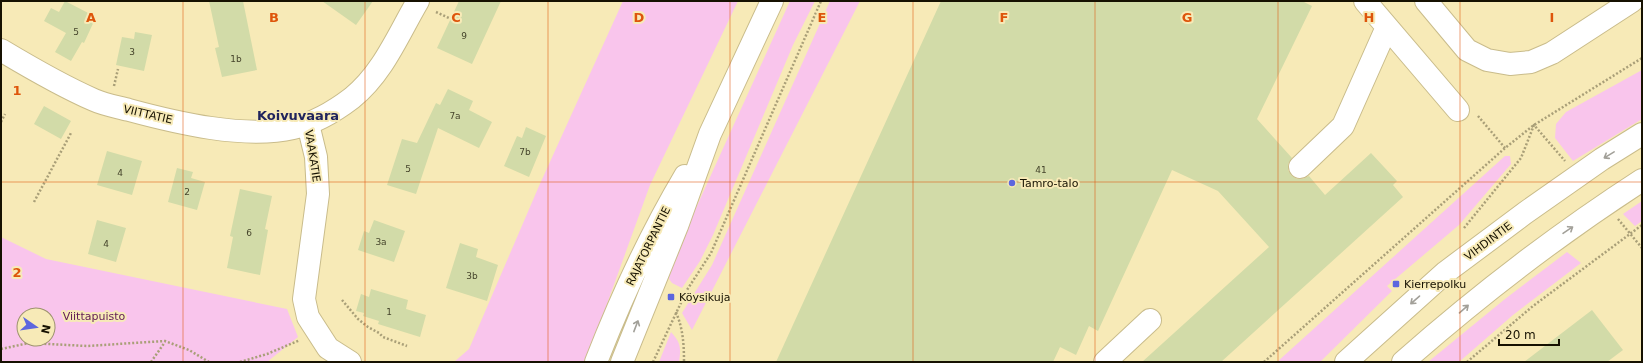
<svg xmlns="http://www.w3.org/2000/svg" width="1643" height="363" font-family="'DejaVu Sans',sans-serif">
  <rect width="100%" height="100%" fill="#f7eab7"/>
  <path fill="#f9c5ec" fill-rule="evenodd" d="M 623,1 L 738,1 L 650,185 L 586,362 L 454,362 L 469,349 L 539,186 Z
    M 790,1 L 815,1 L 793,45 L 713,235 L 700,261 L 682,288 L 672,283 L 669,279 L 671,267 L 681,241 Z
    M 830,1 L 860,1 L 692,330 L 682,313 L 712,265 Z
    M 1642,70 L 1642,119 L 1573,161 L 1555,138 L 1556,124 L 1566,112 Z
    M 1505,156 L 1510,156 L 1511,164 L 1459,225 L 1387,286 L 1392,291 L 1320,362 L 1277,362 Z
    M 1642,201 L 1642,221 L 1635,226 L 1623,214 Z
    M 1,237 L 46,259 L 287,309 L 298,337 L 267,362 L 1,362 ZM 24,315 L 48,315 L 48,339 L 24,339 Z
    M 1567,252 L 1581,263 L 1513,315 L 1459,362 L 1428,362 L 1505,299 Z
    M 671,332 C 681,343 681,348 679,362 L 659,362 Z"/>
  <path fill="#d2dba8" d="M 65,1 L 96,17 L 84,43 L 82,42 L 71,61 L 55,52 L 66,33 L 44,21 L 51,8 L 59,12 Z
    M 209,1 L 243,1 L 257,70 L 222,77 L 215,48 L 219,47 Z
    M 322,1 L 373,1 L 356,25 Z
    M 459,1 L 501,1 L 472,64 L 437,48 Z
    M 941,1 L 1302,1 L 1312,6 L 1257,119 L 1292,158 L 1288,164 L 1288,170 L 1291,175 L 1297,179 L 1303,179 L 1309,176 L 1325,195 L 1371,153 L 1397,181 L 1393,185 L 1403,197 L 1221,362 L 1142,362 L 1269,247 L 1218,191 L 1172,170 L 1098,331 L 1089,326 L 1076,355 L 1060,347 L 1053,362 L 776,362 Z
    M 135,32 L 152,35 L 144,71 L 116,65 L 122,37 L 134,39 Z
    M 448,89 L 473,101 L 469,110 L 492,122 L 479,148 L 438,128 L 416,194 L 387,185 L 402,139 L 417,143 L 436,103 L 440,105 Z
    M 44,106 L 71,121 L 61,139 L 34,124 Z
    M 526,127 L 546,136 L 529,177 L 504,166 L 517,136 L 522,138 Z
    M 107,151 L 142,161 L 132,195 L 97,185 Z
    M 177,168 L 193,172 L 191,178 L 205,182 L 197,210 L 168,202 Z
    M 240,189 L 272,196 L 265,229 L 268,230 L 260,275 L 227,268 L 233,237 L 230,236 Z
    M 97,220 L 126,228 L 116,262 L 88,254 Z
    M 374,220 L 405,231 L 394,262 L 358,250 L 364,231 L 369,233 Z
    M 460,243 L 478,249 L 476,257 L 498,265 L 487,301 L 446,288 Z
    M 371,289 L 408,300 L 406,309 L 426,315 L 420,337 L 378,324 L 379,321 L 363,316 L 364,313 L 356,311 L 361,294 L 369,297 Z
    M 1592,310 L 1623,350 L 1607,362 L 1524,362 Z"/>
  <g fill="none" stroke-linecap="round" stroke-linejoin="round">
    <defs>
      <path id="minor" d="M 1365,1 L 1458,110
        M 1426,1 L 1467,50 L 1487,60 L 1510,64 L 1531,62 L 1552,53 L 1632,1
        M 1,50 C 31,68 62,86 94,100 C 105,105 118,107 129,110 C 177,123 245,139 293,128 C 315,123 335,111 352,98 C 383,73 398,35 418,1
        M 308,124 L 316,157 L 318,194 L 304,299 L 308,317 L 328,348 L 350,362
        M 1300,167 L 1343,126 L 1387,27
        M 1105,362 L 1150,320"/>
      <path id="major" d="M 596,362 C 621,298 650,235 685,176
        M 622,362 L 677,226 L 710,134 L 772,1
        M 1346,362 L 1446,272 L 1525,213 L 1602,159 L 1642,134
        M 1403,362 C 1479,295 1557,235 1642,180"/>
    </defs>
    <use href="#minor" stroke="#c9bc8b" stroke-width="24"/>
    <use href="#major" stroke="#c9bc8b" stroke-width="24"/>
    <path stroke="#a99f78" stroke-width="2.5" stroke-dasharray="2 2" stroke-linecap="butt" d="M 436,12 L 449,18
      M 114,86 L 118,69
      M 1478,116 L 1505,148
      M 1,122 L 5,114
      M 34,202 L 71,133
      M 1618,219 L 1642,248
      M 1464,228 L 1521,158 L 1534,125 L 1565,161
      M 342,300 L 358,319 L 368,327 L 379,333 L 383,337 L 407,346
      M 676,312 C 683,329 684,344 684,362
      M 1,349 L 29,343 L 87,346 L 165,341 L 189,350 L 209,362
      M 151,362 L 165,342
      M 240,362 L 267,354 L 300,340
      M 653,362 L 687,290 L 711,253 L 821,1
      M 1264,362 L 1505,148 L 1534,125 L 1642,58
      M 1467,362 L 1533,306 L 1642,225"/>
    <use href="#minor" stroke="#fff" stroke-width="22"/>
    <use href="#major" stroke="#fff" stroke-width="22"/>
  </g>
  <defs><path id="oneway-shaft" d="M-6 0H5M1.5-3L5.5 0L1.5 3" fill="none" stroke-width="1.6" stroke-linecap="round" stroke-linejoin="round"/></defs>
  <g stroke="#a2a099">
    <use href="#oneway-shaft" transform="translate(1609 155) rotate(149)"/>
    <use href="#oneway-shaft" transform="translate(1568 230) rotate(-34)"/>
    <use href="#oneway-shaft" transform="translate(1415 300) rotate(139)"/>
    <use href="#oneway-shaft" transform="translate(1464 309) rotate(-41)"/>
    <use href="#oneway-shaft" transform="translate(636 326) rotate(-69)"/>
  </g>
  <path fill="none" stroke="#de550b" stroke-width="1" stroke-opacity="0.55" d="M 183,1 L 183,362M 365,1 L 365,362M 548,1 L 548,362M 730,1 L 730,362M 913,1 L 913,362M 1095,1 L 1095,362M 1278,1 L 1278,362M 1460,1 L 1460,362M 1,182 L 1642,182"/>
  <g fill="#5c66de" stroke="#f7eab7" stroke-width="1.5">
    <circle cx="1012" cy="183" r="4"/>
    <rect x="1392" y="280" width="8" height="8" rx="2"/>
    <rect x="667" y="293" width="8" height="8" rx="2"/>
  </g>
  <g text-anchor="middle" stroke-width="4" stroke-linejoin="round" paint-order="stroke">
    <g font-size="9" fill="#45442b">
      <text x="76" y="35">5</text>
      <text x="464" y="39">9</text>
      <text x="132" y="55">3</text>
      <text x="236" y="62">1b</text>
      <text x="455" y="119">7a</text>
      <text x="525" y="155">7b</text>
      <text x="408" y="172">5</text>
      <text x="1041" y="173">41</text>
      <text x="120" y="176">4</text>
      <text x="187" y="195">2</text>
      <text x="249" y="236">6</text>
      <text x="381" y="245">3a</text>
      <text x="106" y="247">4</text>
      <text x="472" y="279">3b</text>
      <text x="389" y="315">1</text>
    </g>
    <g font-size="11" fill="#161101" stroke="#f7eab7">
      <text transform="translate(148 114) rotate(13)" y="4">VIITTATIE</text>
      <text transform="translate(313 156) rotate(81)" y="4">VAAKATIE</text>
      <text transform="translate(1488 241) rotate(-37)" y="4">VIHDINTIE</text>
      <text transform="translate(648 246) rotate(-64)" y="4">RAJATORPANTIE</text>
    </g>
    <g font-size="11" fill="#161101" stroke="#f7eab7" text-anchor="start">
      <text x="1020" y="187">Tamro-talo</text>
      <text x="1404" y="288">Kierrepolku</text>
      <text x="679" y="301">Köysikuja</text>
    </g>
    <g font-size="11" fill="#601a54" stroke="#f7eab7">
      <text x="94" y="320">Viittapuisto</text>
    </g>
    <g font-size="13" font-weight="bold" fill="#20245d" stroke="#f7eab7">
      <text x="298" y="120">Koivuvaara</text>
    </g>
  </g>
  <g font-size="13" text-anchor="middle" font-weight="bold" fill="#de550b" stroke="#f7eab7" stroke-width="4" stroke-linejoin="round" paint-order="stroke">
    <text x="91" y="22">A</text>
    <text x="274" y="22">B</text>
    <text x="456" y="22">C</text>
    <text x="639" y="22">D</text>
    <text x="822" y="22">E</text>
    <text x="1004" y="22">F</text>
    <text x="1187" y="22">G</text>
    <text x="1369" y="22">H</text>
    <text x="1552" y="22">I</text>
    <text x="17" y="95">1</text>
    <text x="17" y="277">2</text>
  </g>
  <rect width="1643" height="363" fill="none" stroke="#161101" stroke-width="4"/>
  <g transform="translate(36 327) rotate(103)"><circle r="19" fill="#f7eab7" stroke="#9d936e"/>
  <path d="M0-3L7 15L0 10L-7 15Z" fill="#5c66de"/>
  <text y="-6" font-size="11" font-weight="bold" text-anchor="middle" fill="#161101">N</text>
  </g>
  <path d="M1499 339v6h60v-6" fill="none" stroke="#161101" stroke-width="2"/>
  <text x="1505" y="339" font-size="12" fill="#161101" stroke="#f7eab7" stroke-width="3" paint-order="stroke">20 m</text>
</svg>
